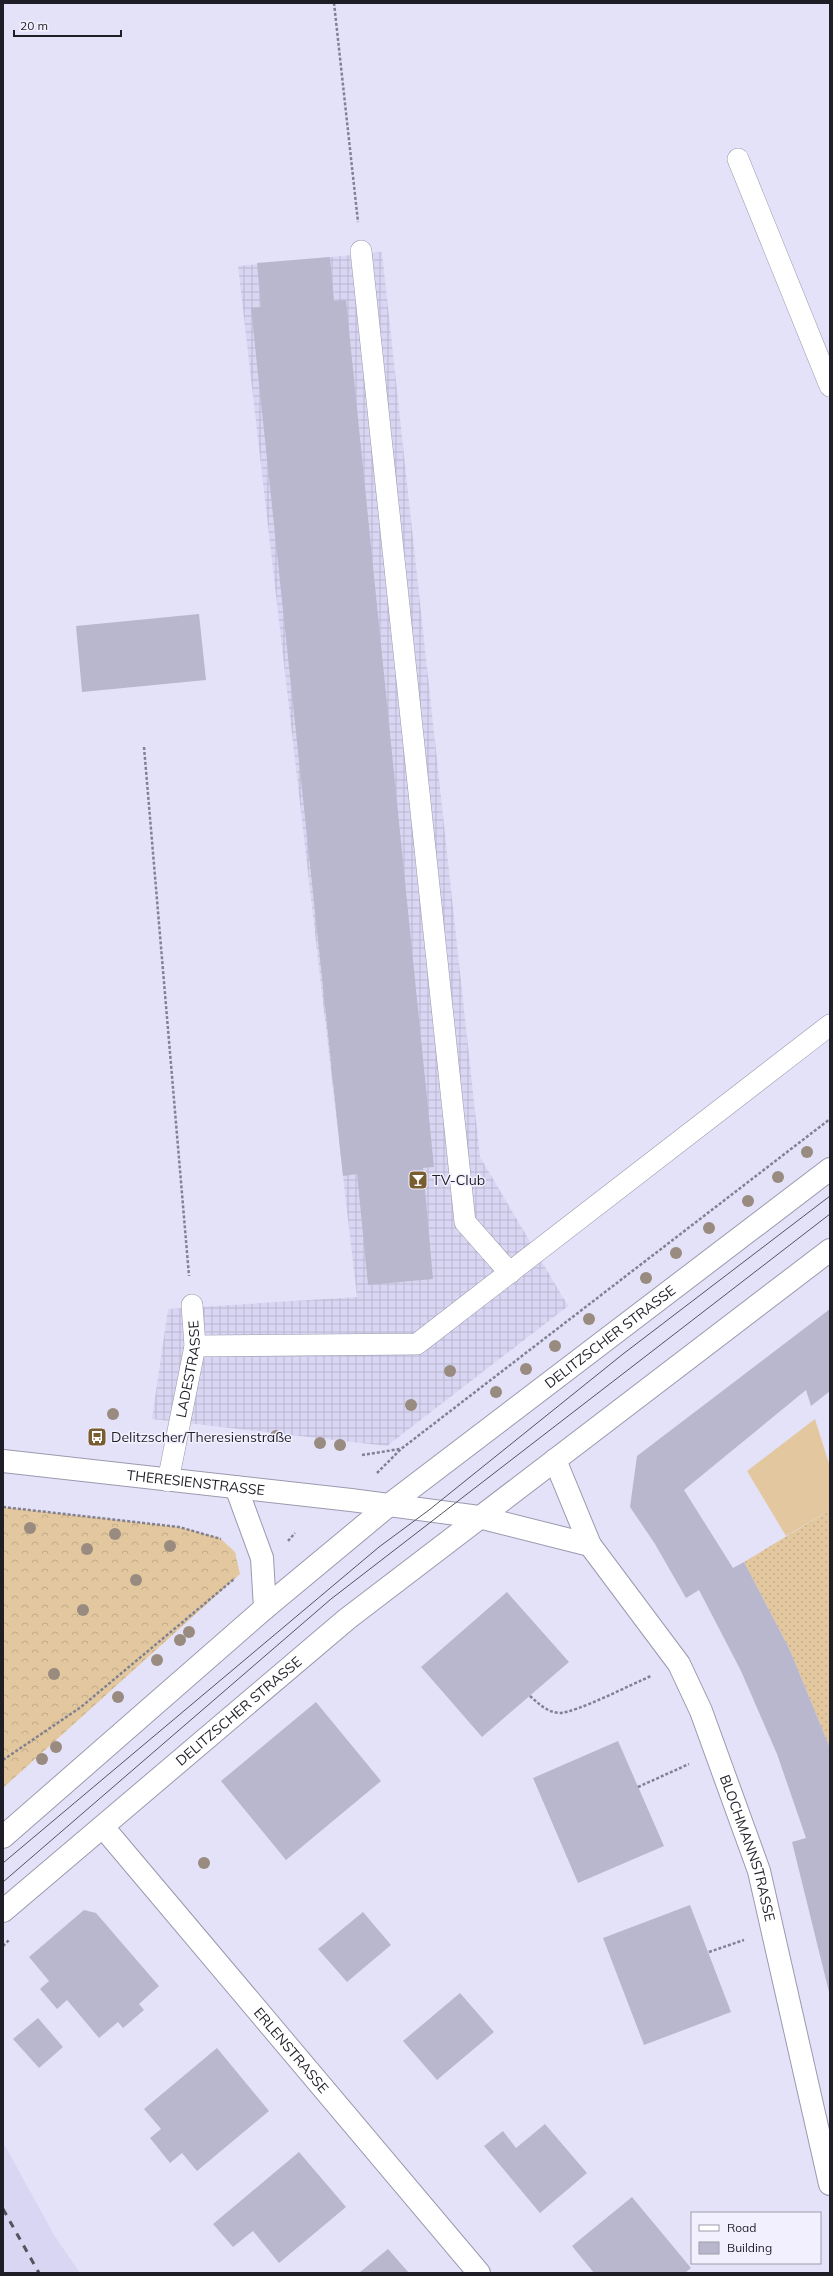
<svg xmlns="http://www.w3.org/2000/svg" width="833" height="2276" font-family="Mulish,sans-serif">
  <defs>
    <pattern id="industrial-grid" width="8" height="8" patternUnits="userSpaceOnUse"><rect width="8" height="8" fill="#d9d6f4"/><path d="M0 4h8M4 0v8" fill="none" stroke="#bab7d1"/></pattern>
    <pattern id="grass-dots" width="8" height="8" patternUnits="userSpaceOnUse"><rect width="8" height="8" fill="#e3c89f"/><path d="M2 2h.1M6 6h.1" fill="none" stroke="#c2ab89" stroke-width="1.8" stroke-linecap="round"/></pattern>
    <pattern id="forest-crowns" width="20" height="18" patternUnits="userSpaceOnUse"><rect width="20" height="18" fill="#e3c89f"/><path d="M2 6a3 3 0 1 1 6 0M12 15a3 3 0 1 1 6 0" fill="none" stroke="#c2ab89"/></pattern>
  </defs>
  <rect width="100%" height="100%" fill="#e4e2f9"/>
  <path fill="#d9d6f4" d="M 3,2142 L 54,2235 L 80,2273 L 3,2273 Z"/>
  <path fill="url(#industrial-grid)" d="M 382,252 L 480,1157 L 568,1306 L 387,1446 L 152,1419 L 168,1309 L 357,1297 L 238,266 Z"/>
  <path fill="url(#grass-dots)" d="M 830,1510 L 830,1748 L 789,1648 L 744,1562 Z"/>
  <path fill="url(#forest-crowns)" d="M 3,1507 L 179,1527 L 220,1538 L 235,1552 L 240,1574 L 3,1788 Z"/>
  <path fill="#e3c89f" d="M 815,1419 L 830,1467 L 830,1510 L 786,1536 L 747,1471 Z"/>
  <path fill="#b9b7cd" d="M 330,257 L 334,301 L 346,300 L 434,1167 L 423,1168 L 433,1279 L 368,1285 L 357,1174 L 343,1176 L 251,308 L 261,307 L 257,263 Z
    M 199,614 L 206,680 L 82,692 L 76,626 Z
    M 830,1309 L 830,1391 L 811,1406 L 806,1390 L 684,1490 L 733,1568 L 744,1562 L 789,1648 L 830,1748 L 829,1992 L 792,1842 L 806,1838 L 777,1754 L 741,1671 L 699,1590 L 686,1598 L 655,1544 L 630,1507 L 637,1456 Z
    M 507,1592 L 569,1662 L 482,1737 L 421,1667 Z
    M 316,1702 L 381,1781 L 286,1860 L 221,1781 Z
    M 618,1741 L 664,1846 L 578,1883 L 533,1778 Z
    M 690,1905 L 731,2012 L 644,2045 L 603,1938 Z
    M 84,1910 L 96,1913 L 159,1986 L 139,2004 L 144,2010 L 123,2028 L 118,2022 L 99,2038 L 67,2000 L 57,2009 L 40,1989 L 49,1981 L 29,1957 Z
    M 363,1912 L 391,1945 L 347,1982 L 318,1949 Z
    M 460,1993 L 494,2032 L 437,2080 L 403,2041 Z
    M 38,2018 L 63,2047 L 39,2068 L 13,2039 Z
    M 217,2048 L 269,2111 L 197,2171 L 182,2153 L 170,2163 L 150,2138 L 161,2129 L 144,2109 Z
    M 545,2124 L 587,2173 L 540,2213 L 484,2146 L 503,2131 L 516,2148 Z
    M 299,2152 L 346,2207 L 279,2263 L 253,2231 L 233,2247 L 213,2224 Z
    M 632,2197 L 691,2268 L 685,2273 L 594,2273 L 572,2246 Z
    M 388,2249 L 409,2273 L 359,2273 Z"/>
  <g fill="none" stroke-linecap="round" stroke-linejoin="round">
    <defs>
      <g id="service">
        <path d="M 738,159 L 830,386"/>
        <path d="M 361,251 L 465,1222 L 510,1273"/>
        <path d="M 195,1346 L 417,1344 L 830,1025"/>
        <path id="s1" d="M 168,1481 L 195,1346 L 192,1305"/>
      </g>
      <g id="minor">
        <path d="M 555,1460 L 590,1545"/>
        <path id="s2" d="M 479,1517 L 590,1545 L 679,1664 L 701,1711 L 759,1871 L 830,2184"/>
        <path id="s3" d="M 103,1827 L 479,2273"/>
      </g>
      <g id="secondary">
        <path id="s4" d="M 3,1461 L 351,1500 L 479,1517"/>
        <path d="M 236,1487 L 262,1558 L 265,1608"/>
        <path id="s5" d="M 3,1837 L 265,1608 L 389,1505 L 830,1169"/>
        <path id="s6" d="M 3,1911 L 347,1619 L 830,1250"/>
      </g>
    </defs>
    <use href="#service" stroke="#9b99ae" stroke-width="22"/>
    <use href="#minor" stroke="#9b99ae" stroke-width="24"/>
    <use href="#secondary" stroke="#9b99ae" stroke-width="24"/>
    <path stroke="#828191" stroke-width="2.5" stroke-dasharray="3 2" stroke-linecap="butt" d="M 334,3 L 358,222
      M 144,747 L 189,1276
      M 362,1455 L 400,1449
      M 377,1473 L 401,1449 L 830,1119
      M 3,1507 L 179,1527 L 221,1539
      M 288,1541 L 295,1533
      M 530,1696 C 539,1704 547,1712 559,1713 C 576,1713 632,1684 651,1676
      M 3,1760 L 81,1707 L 234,1579
      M 638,1787 L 689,1764
      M 3,1946 L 9,1940
      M 709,1952 L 744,1940"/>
    <use href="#service" stroke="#fff" stroke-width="21"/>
    <use href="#minor" stroke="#fff" stroke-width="22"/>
    <use href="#secondary" stroke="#fff" stroke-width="22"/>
    <path stroke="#54535f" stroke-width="1" d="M 3,1863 L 379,1547 L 429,1510 L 623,1354 L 830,1196
      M 3,1882 L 331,1599 L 830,1214"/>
    <path stroke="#54535f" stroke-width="3" stroke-dasharray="7 7" stroke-linecap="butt" d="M 3,2209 L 39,2273"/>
  </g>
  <g fill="#998b7f">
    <circle cx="807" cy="1152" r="6"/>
    <circle cx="778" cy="1177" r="6"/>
    <circle cx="748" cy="1201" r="6"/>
    <circle cx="709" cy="1228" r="6"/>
    <circle cx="676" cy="1253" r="6"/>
    <circle cx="646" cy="1278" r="6"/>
    <circle cx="589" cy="1319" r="6"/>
    <circle cx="555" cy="1346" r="6"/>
    <circle cx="526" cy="1369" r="6"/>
    <circle cx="450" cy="1371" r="6"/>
    <circle cx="496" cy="1392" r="6"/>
    <circle cx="411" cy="1405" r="6"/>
    <circle cx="113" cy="1414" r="6"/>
    <circle cx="276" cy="1436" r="6"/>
    <circle cx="320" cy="1443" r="6"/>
    <circle cx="340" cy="1445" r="6"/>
    <circle cx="30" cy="1528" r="6"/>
    <circle cx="115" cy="1534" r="6"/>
    <circle cx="170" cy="1546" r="6"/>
    <circle cx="87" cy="1549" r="6"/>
    <circle cx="136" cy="1580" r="6"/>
    <circle cx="83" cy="1610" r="6"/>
    <circle cx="189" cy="1632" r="6"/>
    <circle cx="180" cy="1640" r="6"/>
    <circle cx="157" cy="1660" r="6"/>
    <circle cx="54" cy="1674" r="6"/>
    <circle cx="118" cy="1697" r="6"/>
    <circle cx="56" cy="1747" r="6"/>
    <circle cx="42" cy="1759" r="6"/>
    <circle cx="204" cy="1863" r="6"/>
  </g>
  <defs>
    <symbol id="bar-square" viewBox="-11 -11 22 22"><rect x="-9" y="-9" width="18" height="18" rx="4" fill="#785d30" stroke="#f2f0fe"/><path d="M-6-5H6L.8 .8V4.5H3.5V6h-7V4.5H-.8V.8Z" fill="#fff"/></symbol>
    <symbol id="bus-square" viewBox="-11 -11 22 22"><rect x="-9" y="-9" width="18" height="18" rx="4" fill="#785d30" stroke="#f2f0fe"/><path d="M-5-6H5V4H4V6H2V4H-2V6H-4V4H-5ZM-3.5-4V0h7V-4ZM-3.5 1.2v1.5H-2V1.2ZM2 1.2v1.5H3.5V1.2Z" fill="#fff"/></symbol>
  </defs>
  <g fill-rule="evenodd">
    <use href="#bar-square" x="407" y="1169" width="22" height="22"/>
    <use href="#bus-square" x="86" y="1426" width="22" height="22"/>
  </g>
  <g text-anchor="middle" stroke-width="3" stroke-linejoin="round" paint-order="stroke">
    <g font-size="14" fill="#1f1e27" stroke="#f2f0fe" text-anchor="start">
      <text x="432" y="1185">TV-Club</text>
      <text x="111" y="1442">Delitzscher/Theresienstraße</text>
    </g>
    <g font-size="14" fill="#1f1e27" stroke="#f2f0fe">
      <text dy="5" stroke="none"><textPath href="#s5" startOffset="787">DELITZSCHER STRASSE</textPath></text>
      <text dy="5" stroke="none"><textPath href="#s1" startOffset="114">LADESTRASSE</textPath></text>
      <text dy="5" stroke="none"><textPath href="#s4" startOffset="194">THERESIENSTRASSE</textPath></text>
      <text dy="5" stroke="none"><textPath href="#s6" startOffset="309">DELITZSCHER STRASSE</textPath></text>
      <text dy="5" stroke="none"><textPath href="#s2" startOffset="460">BLOCHMANNSTRASSE</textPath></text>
      <text dy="5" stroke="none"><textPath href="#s3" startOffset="292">ERLENSTRASSE</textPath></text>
    </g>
  </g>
  <rect width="833" height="2276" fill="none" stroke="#1f1e27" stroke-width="8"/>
  <rect x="691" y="2212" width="130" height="52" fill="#f2f0fe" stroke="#9e9ca8"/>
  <rect x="699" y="2225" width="20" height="6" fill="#ffffff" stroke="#9e9ca8"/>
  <text x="727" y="2232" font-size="12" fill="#1f1e27">Road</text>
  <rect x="699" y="2242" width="20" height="12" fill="#b9b7cd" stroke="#9e9ca8"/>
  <text x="727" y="2252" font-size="12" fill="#1f1e27">Building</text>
  <path d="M14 30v6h107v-6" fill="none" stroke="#1f1e27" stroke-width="2"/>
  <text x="20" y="30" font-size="12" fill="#1f1e27" stroke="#f2f0fe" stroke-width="3" paint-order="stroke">20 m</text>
</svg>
